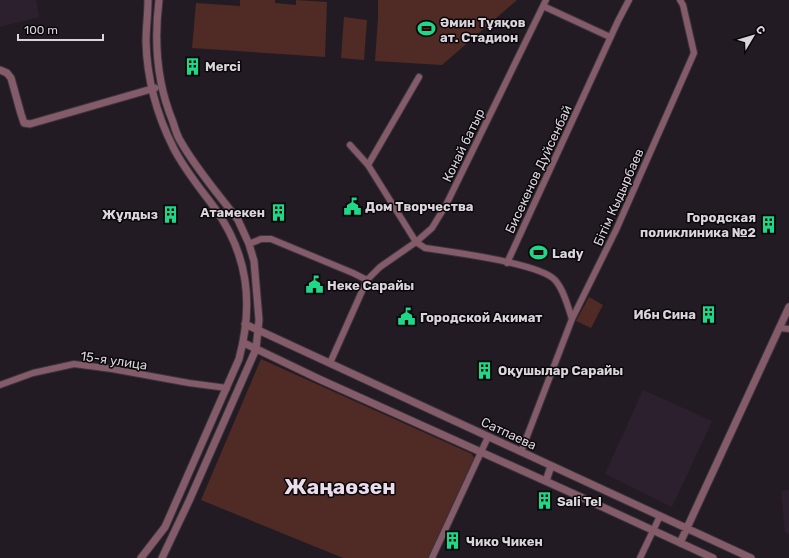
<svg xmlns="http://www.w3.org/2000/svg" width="789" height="558" font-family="Rubik,sans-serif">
  <rect width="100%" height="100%" fill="#231b24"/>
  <path fill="#2d202e" d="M 0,0 L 36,0 L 39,17 L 0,27 Z
    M 643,390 L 712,421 L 672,507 L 605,474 Z
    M 789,490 L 789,534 L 785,532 L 781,491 Z"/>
  <path fill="#502a24" d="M 240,0 L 275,0 L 275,3 L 296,5 L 296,0 L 327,2 L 325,57 L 192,48 L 196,3 L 240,6 Z
    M 378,0 L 517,0 L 442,65 L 375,61 L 378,18 Z
    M 344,17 L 367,20 L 364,60 L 341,58 Z
    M 589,297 L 603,305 L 591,328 L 576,321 Z
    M 261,359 L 472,454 L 474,458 L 428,558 L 343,558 L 201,500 Z"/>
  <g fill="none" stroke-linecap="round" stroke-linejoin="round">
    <defs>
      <path id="minor" d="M 543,6 L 610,37
        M 350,145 L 368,165 L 416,242 L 425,248 C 451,252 539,263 555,280 C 564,290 568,307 572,319
        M 368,165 L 419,77
        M 249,244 L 261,239 L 271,239 L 353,273 L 367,280
        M 507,263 L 618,21 L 629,0
        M 780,328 L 789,329
        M 330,363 L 367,280 L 380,267 L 416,242 L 432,228 L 446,205 L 546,0
        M 0,385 L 33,373 L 74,364 L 112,369 L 189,383 L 227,388
        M 521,452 L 572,319 L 616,230 L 694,53 L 683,5 L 680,0
        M 432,558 L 488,437
        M 640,558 L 660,516"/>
      <path id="tertiary" d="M 159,0 C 154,41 157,84 173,122 C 175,129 177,136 181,142 C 197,170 219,195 238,220 L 249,244 L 254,261 L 259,320 L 256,349 L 189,501 L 162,558
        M 0,70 L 7,73 L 11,78 L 21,114 L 24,123 L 30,124 L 155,88
        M 245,324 L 751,558
        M 244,343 L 319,379 L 583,498 L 713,558
        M 546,481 L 551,466
        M 680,543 L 789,307
        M 141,558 L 165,527 L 239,359 C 254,303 248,254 214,207 C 199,187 184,169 173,147 C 157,115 147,78 146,42 C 146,28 148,14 148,0"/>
    </defs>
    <use href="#minor" stroke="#3d353e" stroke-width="8"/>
    <use href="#tertiary" stroke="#3d353e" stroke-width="9"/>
    <use href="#minor" stroke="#845c69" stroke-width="6"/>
    <use href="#tertiary" stroke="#845c69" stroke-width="7"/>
  </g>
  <defs>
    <symbol id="stadium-bare" viewBox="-9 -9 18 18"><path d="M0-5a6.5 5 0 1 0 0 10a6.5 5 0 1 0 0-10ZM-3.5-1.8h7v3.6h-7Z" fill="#1ed887" stroke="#0a070b" stroke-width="2.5" paint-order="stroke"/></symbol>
    <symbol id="building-bare" viewBox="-9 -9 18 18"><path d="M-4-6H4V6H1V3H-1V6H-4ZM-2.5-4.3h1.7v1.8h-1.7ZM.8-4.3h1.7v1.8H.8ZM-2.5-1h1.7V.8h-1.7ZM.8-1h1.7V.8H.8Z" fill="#1ed887" stroke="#0a070b" stroke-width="2.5" paint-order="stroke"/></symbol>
    <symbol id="civic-bare" viewBox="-9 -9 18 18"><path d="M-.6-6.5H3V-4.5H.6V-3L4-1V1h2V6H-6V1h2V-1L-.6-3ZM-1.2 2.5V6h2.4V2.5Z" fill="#1ed887" stroke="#0a070b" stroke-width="2.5" paint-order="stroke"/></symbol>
  </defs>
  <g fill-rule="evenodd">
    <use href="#stadium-bare" x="414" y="16" width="25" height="25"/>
    <use href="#building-bare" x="180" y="54" width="25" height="25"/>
    <use href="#civic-bare" x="340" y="194" width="25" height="25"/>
    <use href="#building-bare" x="266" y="200" width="25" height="25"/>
    <use href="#building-bare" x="158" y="202" width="25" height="25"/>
    <use href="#building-bare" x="756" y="212" width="25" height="25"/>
    <use href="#stadium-bare" x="526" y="240" width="25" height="25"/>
    <use href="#civic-bare" x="302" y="272" width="25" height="25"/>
    <use href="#building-bare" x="696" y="302" width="25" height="25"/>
    <use href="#civic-bare" x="394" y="304" width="25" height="25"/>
    <use href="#building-bare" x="472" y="358" width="25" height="25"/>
    <use href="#building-bare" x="532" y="488" width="25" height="25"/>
    <use href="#building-bare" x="440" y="528" width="25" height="25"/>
  </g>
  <g text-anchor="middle" stroke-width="3" stroke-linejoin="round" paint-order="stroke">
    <g font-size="13" font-weight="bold" fill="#dad4db" stroke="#0a070b" text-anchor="start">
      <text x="440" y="27">Әмин Тұяқов<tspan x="440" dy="15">ат. Стадион</tspan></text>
      <text x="205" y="71">Merci</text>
      <text x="365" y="211">Дом Творчества</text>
      <text x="265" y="217" text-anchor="end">Атамекен</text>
      <text x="158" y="219" text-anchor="end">Жұлдыз</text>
      <text x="756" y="222" text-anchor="end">Городская<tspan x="756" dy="15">поликлиника №2</tspan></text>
      <text x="552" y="258">Lady</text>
      <text x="327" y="290">Неке Сарайы</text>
      <text x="696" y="319" text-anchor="end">Ибн Сина</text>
      <text x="420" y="322">Городской Акимат</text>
      <text x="498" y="375">Оқушылар Сарайы</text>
      <text x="557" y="506">Sali Tel</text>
      <text x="466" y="546">Чико Чикен</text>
    </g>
    <g font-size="13" fill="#dad4db" stroke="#0a070b">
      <text transform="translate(463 145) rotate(-64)" y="5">Конай батыр</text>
      <text transform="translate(538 169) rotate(-65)" y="5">Бисекенов Дуйсенбай</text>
      <text transform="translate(618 197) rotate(-66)" y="5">Бiтiм Кыдырбаев</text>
      <text transform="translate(114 360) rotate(8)" y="5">15-я улица</text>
      <text transform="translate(509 433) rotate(25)" y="5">Сатпаева</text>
    </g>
    <g font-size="21" font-weight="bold" fill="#e9ddea" stroke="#0a070b">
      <text x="340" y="494">Жаңаөзен</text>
    </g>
  </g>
  <g transform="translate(753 36) rotate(52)" stroke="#0a070b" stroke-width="3" paint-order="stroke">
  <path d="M0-3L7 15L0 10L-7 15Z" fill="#dad4db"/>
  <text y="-6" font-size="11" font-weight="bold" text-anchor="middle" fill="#dad4db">С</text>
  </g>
  <path d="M18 34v6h85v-6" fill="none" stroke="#dad4db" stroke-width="2"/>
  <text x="24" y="34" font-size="12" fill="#dad4db" stroke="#0a070b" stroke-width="3" paint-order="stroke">100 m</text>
</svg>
